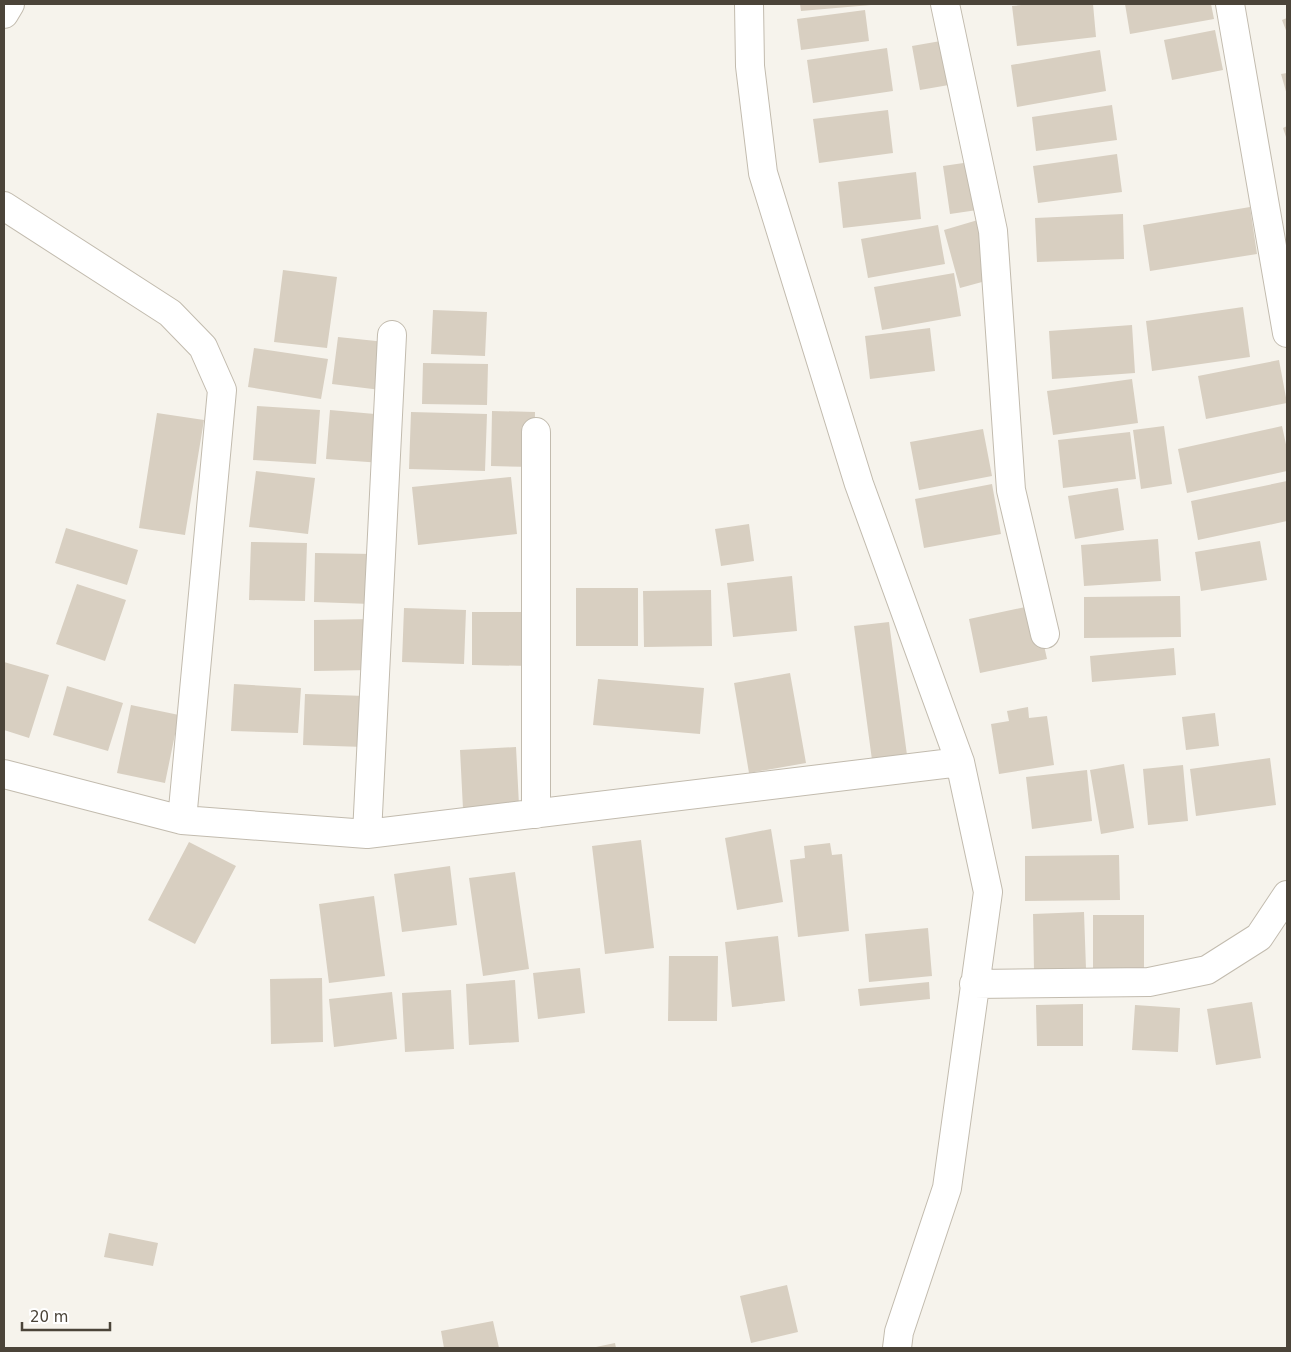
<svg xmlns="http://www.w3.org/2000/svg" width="1291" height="1352" font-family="'DejaVu Sans',sans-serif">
  <rect width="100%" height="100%" fill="#f6f3ec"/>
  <path fill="#d8cfc1" d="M 800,4 L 871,4 L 871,5 L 801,11 Z
    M 1032,4 L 1093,4 L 1096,37 L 1017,46 L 1012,6 Z
    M 1125,4 L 1211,4 L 1214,19 L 1130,34 Z
    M 865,10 L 869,41 L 801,50 L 797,19 Z
    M 1287,18 L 1287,33 L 1282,20 Z
    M 1215,30 L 1223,70 L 1172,80 L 1164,40 Z
    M 958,38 L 966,82 L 920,90 L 912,46 Z
    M 887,48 L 893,91 L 813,103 L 807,60 Z
    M 1100,50 L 1106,91 L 1017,107 L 1011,65 Z
    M 1287,73 L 1287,95 L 1281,74 Z
    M 1112,105 L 1117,140 L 1036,151 L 1032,117 Z
    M 888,110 L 893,153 L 819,163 L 813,119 Z
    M 1287,126 L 1287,140 L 1283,128 Z
    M 1117,154 L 1122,192 L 1038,203 L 1033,166 Z
    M 984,160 L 991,208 L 950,214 L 943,166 Z
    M 916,172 L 921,219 L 843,228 L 838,182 Z
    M 1250,207 L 1257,254 L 1150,271 L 1143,225 Z
    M 1123,214 L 1124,259 L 1037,262 L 1035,218 Z
    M 988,217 L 1004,276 L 960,288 L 944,230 Z
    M 938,225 L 945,264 L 868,278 L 861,239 Z
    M 283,270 L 337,277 L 327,348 L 274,342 Z
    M 954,273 L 961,316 L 882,330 L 874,287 Z
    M 1243,307 L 1250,357 L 1152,371 L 1146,321 Z
    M 433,310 L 487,312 L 485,356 L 431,354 Z
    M 1132,325 L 1135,373 L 1052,379 L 1049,331 Z
    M 930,328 L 935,371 L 870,379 L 865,336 Z
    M 338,337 L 395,343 L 389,391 L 332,384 Z
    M 254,348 L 328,359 L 321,399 L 248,387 Z
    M 1279,360 L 1287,403 L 1206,419 L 1198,376 Z
    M 423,363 L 488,364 L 487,405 L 422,404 Z
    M 1132,379 L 1138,423 L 1053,435 L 1047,391 Z
    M 257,406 L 320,410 L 316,464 L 253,460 Z
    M 330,410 L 386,415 L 382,463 L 326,459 Z
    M 492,411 L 535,412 L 534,467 L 491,466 Z
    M 411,412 L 487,414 L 485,471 L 409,469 Z
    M 157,413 L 204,420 L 185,535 L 139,528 Z
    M 1164,426 L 1172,484 L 1141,489 L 1133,430 Z
    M 1282,426 L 1287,449 L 1287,471 L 1187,493 L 1178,449 Z
    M 983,429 L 992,476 L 919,490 L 910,442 Z
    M 1130,432 L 1136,479 L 1063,488 L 1058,440 Z
    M 256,471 L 315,478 L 308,534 L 249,527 Z
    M 511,477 L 517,534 L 418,545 L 412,487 Z
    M 1287,481 L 1287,521 L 1198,540 L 1191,501 Z
    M 992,484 L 1001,534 L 924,548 L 915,499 Z
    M 1118,488 L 1124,530 L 1075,539 L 1068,496 Z
    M 749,524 L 754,561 L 721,566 L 715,529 Z
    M 66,528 L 138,550 L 127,585 L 55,563 Z
    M 1158,539 L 1161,581 L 1084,586 L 1081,545 Z
    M 1260,541 L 1267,580 L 1201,591 L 1195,552 Z
    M 251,542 L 307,543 L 305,601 L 249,600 Z
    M 315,553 L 373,554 L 371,604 L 314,602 Z
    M 792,576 L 797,631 L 733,637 L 727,583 Z
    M 77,584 L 126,600 L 105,661 L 56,644 Z
    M 576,588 L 638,588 L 638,646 L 576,646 Z
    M 711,590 L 712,646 L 644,647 L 643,591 Z
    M 1180,596 L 1181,637 L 1084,638 L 1084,597 Z
    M 1035,605 L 1047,659 L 980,673 L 969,619 Z
    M 404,608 L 466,610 L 464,664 L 402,662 Z
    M 472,612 L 533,612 L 532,666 L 472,665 Z
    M 372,619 L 372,670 L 314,671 L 314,620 Z
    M 889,622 L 907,755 L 872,760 L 854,626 Z
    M 1174,648 L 1176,675 L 1092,682 L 1090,656 Z
    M 4,662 L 49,675 L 29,738 L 4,730 Z
    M 790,673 L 806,763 L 749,773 L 734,683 Z
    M 598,679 L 704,688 L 700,734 L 593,725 Z
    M 234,684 L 301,688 L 298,733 L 231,731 Z
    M 67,686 L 123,703 L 108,751 L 53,735 Z
    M 305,694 L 366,696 L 364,747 L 303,745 Z
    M 131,705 L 179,715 L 165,783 L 117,773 Z
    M 1028,707 L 1029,718 L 1047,716 L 1054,765 L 999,774 L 991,724 L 1009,721 L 1007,711 Z
    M 1215,713 L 1219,746 L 1186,750 L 1182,717 Z
    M 516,747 L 519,805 L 463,809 L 460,750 Z
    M 1270,758 L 1276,805 L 1196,816 L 1190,769 Z
    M 1124,764 L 1134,828 L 1101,834 L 1090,770 Z
    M 1183,765 L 1188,821 L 1148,825 L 1143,769 Z
    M 1087,770 L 1092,821 L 1032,829 L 1026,777 Z
    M 771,829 L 783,902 L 737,910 L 725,838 Z
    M 641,840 L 654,948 L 605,954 L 592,846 Z
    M 189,842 L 236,866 L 195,944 L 148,920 Z
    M 830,843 L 832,855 L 842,854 L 849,931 L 798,937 L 790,860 L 805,858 L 804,846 Z
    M 1119,855 L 1120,900 L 1025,901 L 1025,856 Z
    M 450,866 L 457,925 L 402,932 L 394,874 Z
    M 515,872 L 529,969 L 483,976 L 469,878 Z
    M 374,896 L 385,976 L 329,983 L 319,904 Z
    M 1084,912 L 1086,969 L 1034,971 L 1033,914 Z
    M 1093,915 L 1144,915 L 1144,971 L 1093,971 Z
    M 928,928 L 932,976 L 869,982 L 865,934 Z
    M 778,936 L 785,1001 L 732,1007 L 725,942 Z
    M 669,956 L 718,956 L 717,1021 L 668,1021 Z
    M 580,968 L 585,1013 L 538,1019 L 533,973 Z
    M 322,978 L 323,1042 L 271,1044 L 270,979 Z
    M 515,980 L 519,1042 L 469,1045 L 466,984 Z
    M 929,982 L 930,999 L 860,1006 L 858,989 Z
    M 451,990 L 454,1049 L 405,1052 L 402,993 Z
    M 392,992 L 397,1039 L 334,1047 L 329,999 Z
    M 1252,1002 L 1261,1058 L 1216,1065 L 1207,1009 Z
    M 1083,1004 L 1083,1046 L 1037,1046 L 1036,1005 Z
    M 1135,1005 L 1180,1008 L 1178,1052 L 1132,1050 Z
    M 109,1233 L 158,1243 L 153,1266 L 104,1257 Z
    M 787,1285 L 798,1332 L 751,1343 L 740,1296 Z
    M 493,1321 L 499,1348 L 444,1348 L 441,1331 Z
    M 615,1343 L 616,1348 L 596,1348 L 596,1347 Z"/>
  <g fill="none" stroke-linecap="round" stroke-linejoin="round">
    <defs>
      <path id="minor" d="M 749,4 L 750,66 L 763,173 L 859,484 L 960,762 L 988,892 L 947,1188 L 899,1332 L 897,1348
        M 945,4 L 993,231 L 1011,490 L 1045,634
        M 1230,4 L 1287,333
        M 4,14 L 10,4
        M 4,206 L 170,313 L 203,347 L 222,390 L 182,820
        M 4,774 L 182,820 L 367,834 L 960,762
        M 536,814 L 536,432
        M 367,834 L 392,335
        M 974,984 L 1149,982 L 1207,970 L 1259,937 L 1287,895"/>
    </defs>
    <use href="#minor" stroke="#c2bbae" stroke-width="30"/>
    <use href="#minor" stroke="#fff" stroke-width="28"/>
  </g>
  <rect width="1291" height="1352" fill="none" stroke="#4b4439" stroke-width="10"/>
  <path d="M22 1322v8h88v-8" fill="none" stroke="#4b4439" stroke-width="2.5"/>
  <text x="30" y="1322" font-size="15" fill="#4b4439" stroke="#ffffff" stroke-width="4" paint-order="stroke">20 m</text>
</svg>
